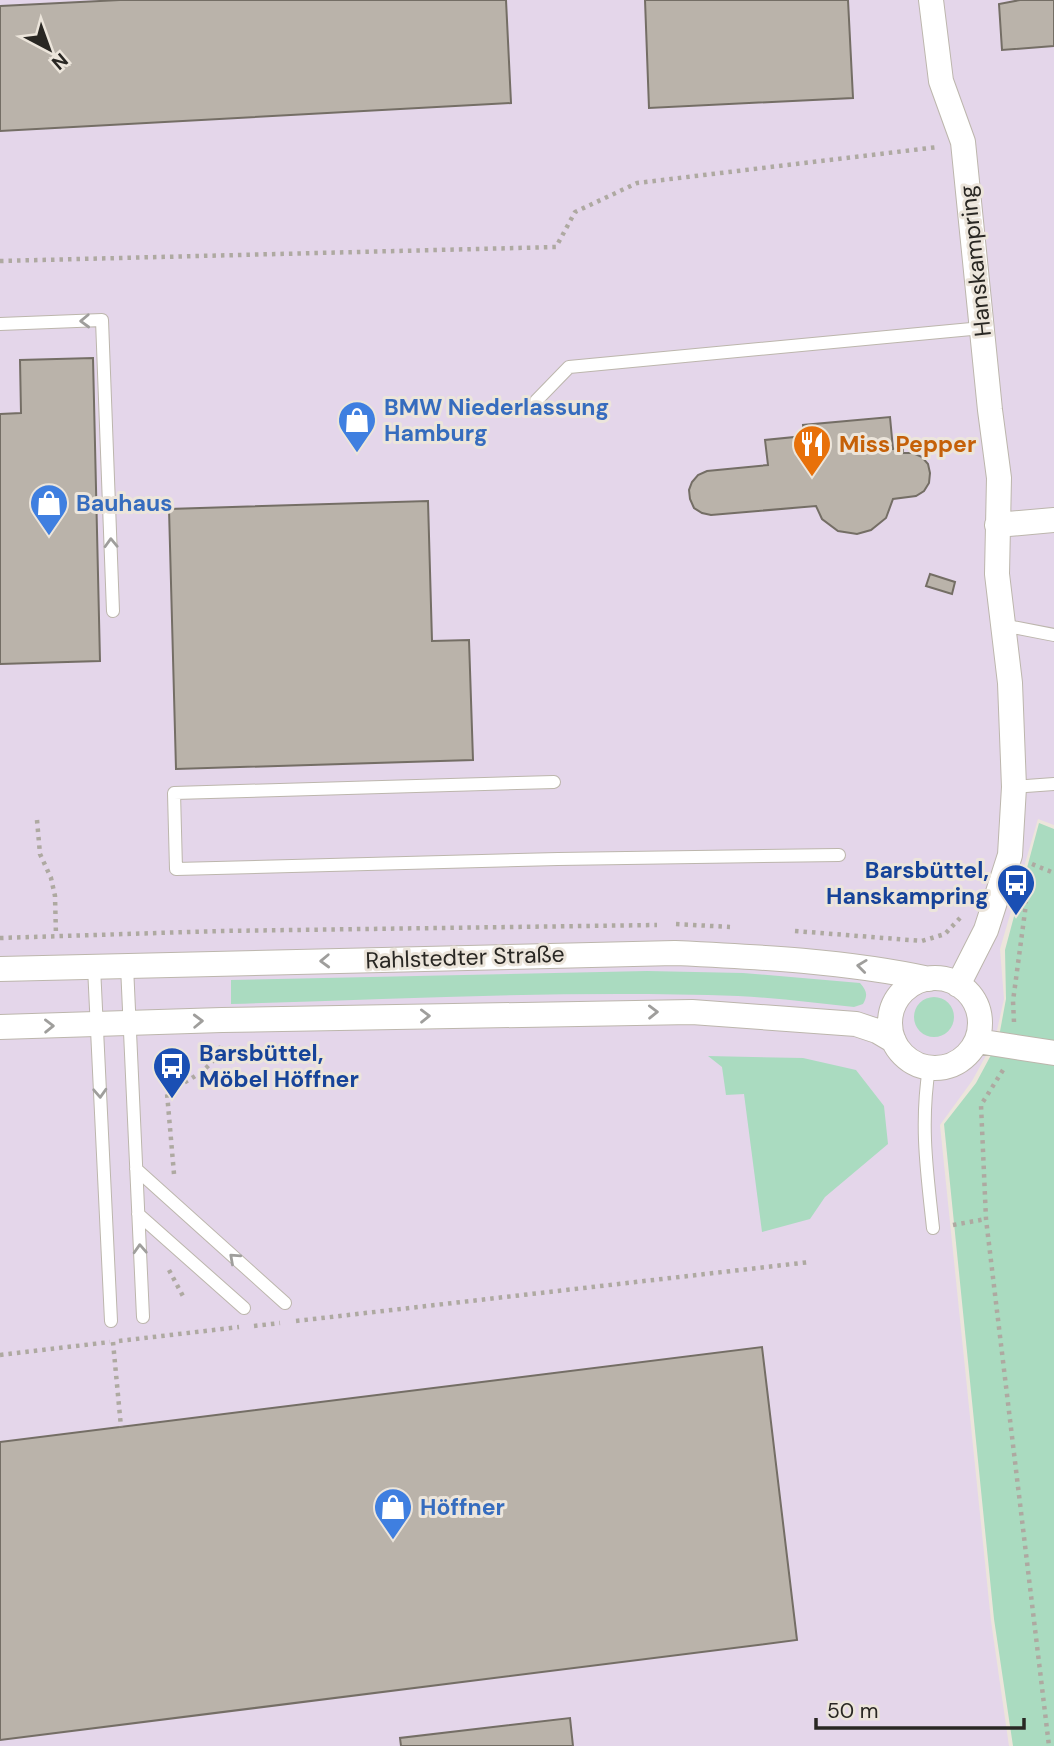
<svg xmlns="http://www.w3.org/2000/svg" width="1054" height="1746" font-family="'DM Sans',sans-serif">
  <rect width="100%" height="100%" fill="#ece5db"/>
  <path fill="#e4d6ea" d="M 0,0 L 1054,0 L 1054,825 L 1038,819 L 1000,949 L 1004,999 L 995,1039 L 972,1081 L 940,1125 L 991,1621 L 1009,1746 L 0,1746 Z"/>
  <path fill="#aadbc0" d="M 1039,823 L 1054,829 L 1054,1746 L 1013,1746 L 994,1619 L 944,1124 L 976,1083 L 998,1042 L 1006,999 L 1005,950 Z
    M 647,971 L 743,973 L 860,983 C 867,991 868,995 863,1004 L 854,1007 C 816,1003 777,998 738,996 C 569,990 400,999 231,1004 L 231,980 Z
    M914 1017a20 20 0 1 1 40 0a20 20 0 1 1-40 0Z
    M 708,1056 L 803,1058 L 856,1070 L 884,1106 L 888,1144 L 825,1197 L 810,1219 L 762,1232 L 744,1094 L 726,1095 L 722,1067 Z"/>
  <path fill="#bab3aa" stroke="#746e65" stroke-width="2" d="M 120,0 L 506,0 L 511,103 L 0,131 L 0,6 Z
    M 645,0 L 848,0 L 853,98 L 649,108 Z
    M 1020,0 L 1054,0 L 1054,46 L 1002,50 L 999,4 Z
    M 93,358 L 100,661 L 0,664 L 0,414 L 21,413 L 20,360 Z
    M 890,417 L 893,449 L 903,448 L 903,453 L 913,453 L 922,457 L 928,464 L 930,473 L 929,483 L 924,491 L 916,496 L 893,499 L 886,518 L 871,530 L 857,534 L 838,531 L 822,519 L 816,506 L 711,515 L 702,513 L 694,508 L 690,499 L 689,490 L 692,482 L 698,475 L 707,471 L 768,465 L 765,440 L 804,436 L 803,425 Z
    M 428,501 L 432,641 L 469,640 L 473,760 L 176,769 L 169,509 Z
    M 930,574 L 955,582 L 952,594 L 926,586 Z
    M 762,1347 L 797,1640 L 0,1740 L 0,1442 Z
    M 570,1718 L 573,1746 L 401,1746 L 400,1738 Z"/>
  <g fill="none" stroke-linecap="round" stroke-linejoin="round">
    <defs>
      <path id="service" d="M 0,324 L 102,320 L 113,611
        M 536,401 L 569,367 L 982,328
        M 1002,625 L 1054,635
        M 554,782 L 174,793 L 176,869 L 558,859 L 839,855
        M 1014,787 L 1054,784
        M 127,966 L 143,1317
        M 94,967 L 111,1321
        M 929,1068 C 920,1125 927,1172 933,1228
        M 136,1169 L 285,1303
        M 138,1214 L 244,1308"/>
      <path id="minor" d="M 931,0 L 941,81 L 963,142 L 990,410 L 999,478 L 997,574 L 1010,683 L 1014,787 L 1010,855 L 986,930 L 958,985
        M 997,525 L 1054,520
        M 0,969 L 675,953 C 760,957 845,961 929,979
        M890 1023a45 45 0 1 1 90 0a45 45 0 1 1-90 0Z
        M 0,1027 L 222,1020 L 692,1012 L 856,1024 L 877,1031 L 894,1041
        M 977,1041 L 1054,1053"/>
    </defs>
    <use href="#service" stroke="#bcb6ac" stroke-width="14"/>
    <use href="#minor" stroke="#bcb6ac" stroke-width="26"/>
    <path stroke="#aea9a1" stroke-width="4.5" stroke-dasharray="3.5 5" stroke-linecap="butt" d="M 0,261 L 556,247 L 575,212 L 637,183 L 938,147
      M 37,820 L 40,854 L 51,878 L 55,896 L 56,936
      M 1032,864 L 1054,873
      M 676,924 L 730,927
      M 795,931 L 922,941 L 945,934 L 960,918
      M 0,938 L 220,931 L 657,925
      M 1014,1022 L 1013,1001 L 1026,904 L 1024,899
      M 1003,1070 L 981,1105 L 986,1219 L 1049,1746
      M 174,1174 L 167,1093 C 185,1081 215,1069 221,1046
      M 953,1225 L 986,1219
      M 169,1270 L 184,1298
      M 296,1321 L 810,1262
      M 254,1326 L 280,1323
      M 119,1341 L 239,1327
      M 113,1342 L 121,1427
      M 0,1355 L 110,1342"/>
    <use href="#service" stroke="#fff" stroke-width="12"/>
    <use href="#minor" stroke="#fff" stroke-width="24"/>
  </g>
  <defs><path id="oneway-chevron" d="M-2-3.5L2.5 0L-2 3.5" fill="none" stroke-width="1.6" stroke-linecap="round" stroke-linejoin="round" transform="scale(1.75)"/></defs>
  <g stroke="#9f9e9c">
    <use href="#oneway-chevron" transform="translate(85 321) rotate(178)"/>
    <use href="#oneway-chevron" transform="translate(111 543) rotate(-92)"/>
    <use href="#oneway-chevron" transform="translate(325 961) rotate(178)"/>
    <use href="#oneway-chevron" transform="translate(862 966) rotate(-173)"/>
    <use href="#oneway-chevron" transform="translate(653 1012) rotate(-1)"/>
    <use href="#oneway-chevron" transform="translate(425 1016) rotate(-1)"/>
    <use href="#oneway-chevron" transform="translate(198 1021) rotate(-2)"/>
    <use href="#oneway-chevron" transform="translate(49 1026) rotate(-1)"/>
    <use href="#oneway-chevron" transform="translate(100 1093) rotate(87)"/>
    <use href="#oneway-chevron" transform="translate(140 1249) rotate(-93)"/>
    <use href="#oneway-chevron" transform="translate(234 1258) rotate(-138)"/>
  </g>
  <defs>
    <symbol id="shop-pin" viewBox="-11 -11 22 30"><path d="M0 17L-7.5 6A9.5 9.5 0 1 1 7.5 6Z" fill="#3f7fe0" stroke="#ece5db"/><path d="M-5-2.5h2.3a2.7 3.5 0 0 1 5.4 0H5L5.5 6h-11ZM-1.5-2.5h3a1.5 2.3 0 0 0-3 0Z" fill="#fff"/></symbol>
    <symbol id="restaurant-pin" viewBox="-11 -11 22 30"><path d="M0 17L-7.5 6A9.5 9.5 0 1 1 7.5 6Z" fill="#e8710a" stroke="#ece5db"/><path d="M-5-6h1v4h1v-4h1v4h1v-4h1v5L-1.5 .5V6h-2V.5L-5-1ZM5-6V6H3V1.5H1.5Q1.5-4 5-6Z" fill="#fff"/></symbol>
    <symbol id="bus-pin" viewBox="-11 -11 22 30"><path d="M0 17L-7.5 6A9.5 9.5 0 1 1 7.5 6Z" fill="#1a4fb4" stroke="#ece5db"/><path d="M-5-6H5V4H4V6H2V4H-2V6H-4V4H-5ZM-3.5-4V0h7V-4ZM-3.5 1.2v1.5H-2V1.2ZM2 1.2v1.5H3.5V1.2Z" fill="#fff"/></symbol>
  </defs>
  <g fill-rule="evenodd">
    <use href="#shop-pin" x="335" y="398" width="44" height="60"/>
    <use href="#restaurant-pin" x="790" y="422" width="44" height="60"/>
    <use href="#shop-pin" x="27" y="481" width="44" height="60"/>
    <use href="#bus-pin" x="994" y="861" width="44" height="60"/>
    <use href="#bus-pin" x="150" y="1044" width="44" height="60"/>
    <use href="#shop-pin" x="371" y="1485" width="44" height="60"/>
  </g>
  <g text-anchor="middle" stroke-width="6" stroke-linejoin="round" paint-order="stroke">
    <g font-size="23" fill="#292723" stroke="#ece5db">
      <text transform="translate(975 261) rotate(-96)" y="8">Hanskampring</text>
      <text transform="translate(465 957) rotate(-2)" y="8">Rahlstedter Straße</text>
    </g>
    <g font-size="23" font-weight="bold" fill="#366cbe" stroke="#ece5db" text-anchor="start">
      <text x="384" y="415">BMW Niederlassung<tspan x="384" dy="26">Hamburg</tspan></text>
      <text x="76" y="511">Bauhaus</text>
      <text x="420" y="1515">Höffner</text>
    </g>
    <g font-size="23" font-weight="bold" fill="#c56008" stroke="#ece5db" text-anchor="start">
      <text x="839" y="452">Miss Pepper</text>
    </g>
    <g font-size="23" font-weight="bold" fill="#164399" stroke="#ece5db" text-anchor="end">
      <text x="989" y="878">Barsbüttel,<tspan x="989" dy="26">Hanskampring</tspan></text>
      <text x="199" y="1061" text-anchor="start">Barsbüttel,<tspan x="199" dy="26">Möbel Höffner</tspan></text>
    </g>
  </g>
  <g transform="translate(49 49) rotate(139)" stroke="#ece5db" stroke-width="5" paint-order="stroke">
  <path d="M0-5L12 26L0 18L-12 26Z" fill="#292723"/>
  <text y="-10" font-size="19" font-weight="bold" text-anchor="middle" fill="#292723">N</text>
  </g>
  <path d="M816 1718v10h208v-10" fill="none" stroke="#292723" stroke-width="3.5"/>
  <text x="827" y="1718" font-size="21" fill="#292723" stroke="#ece5db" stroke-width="5" paint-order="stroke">50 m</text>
</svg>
